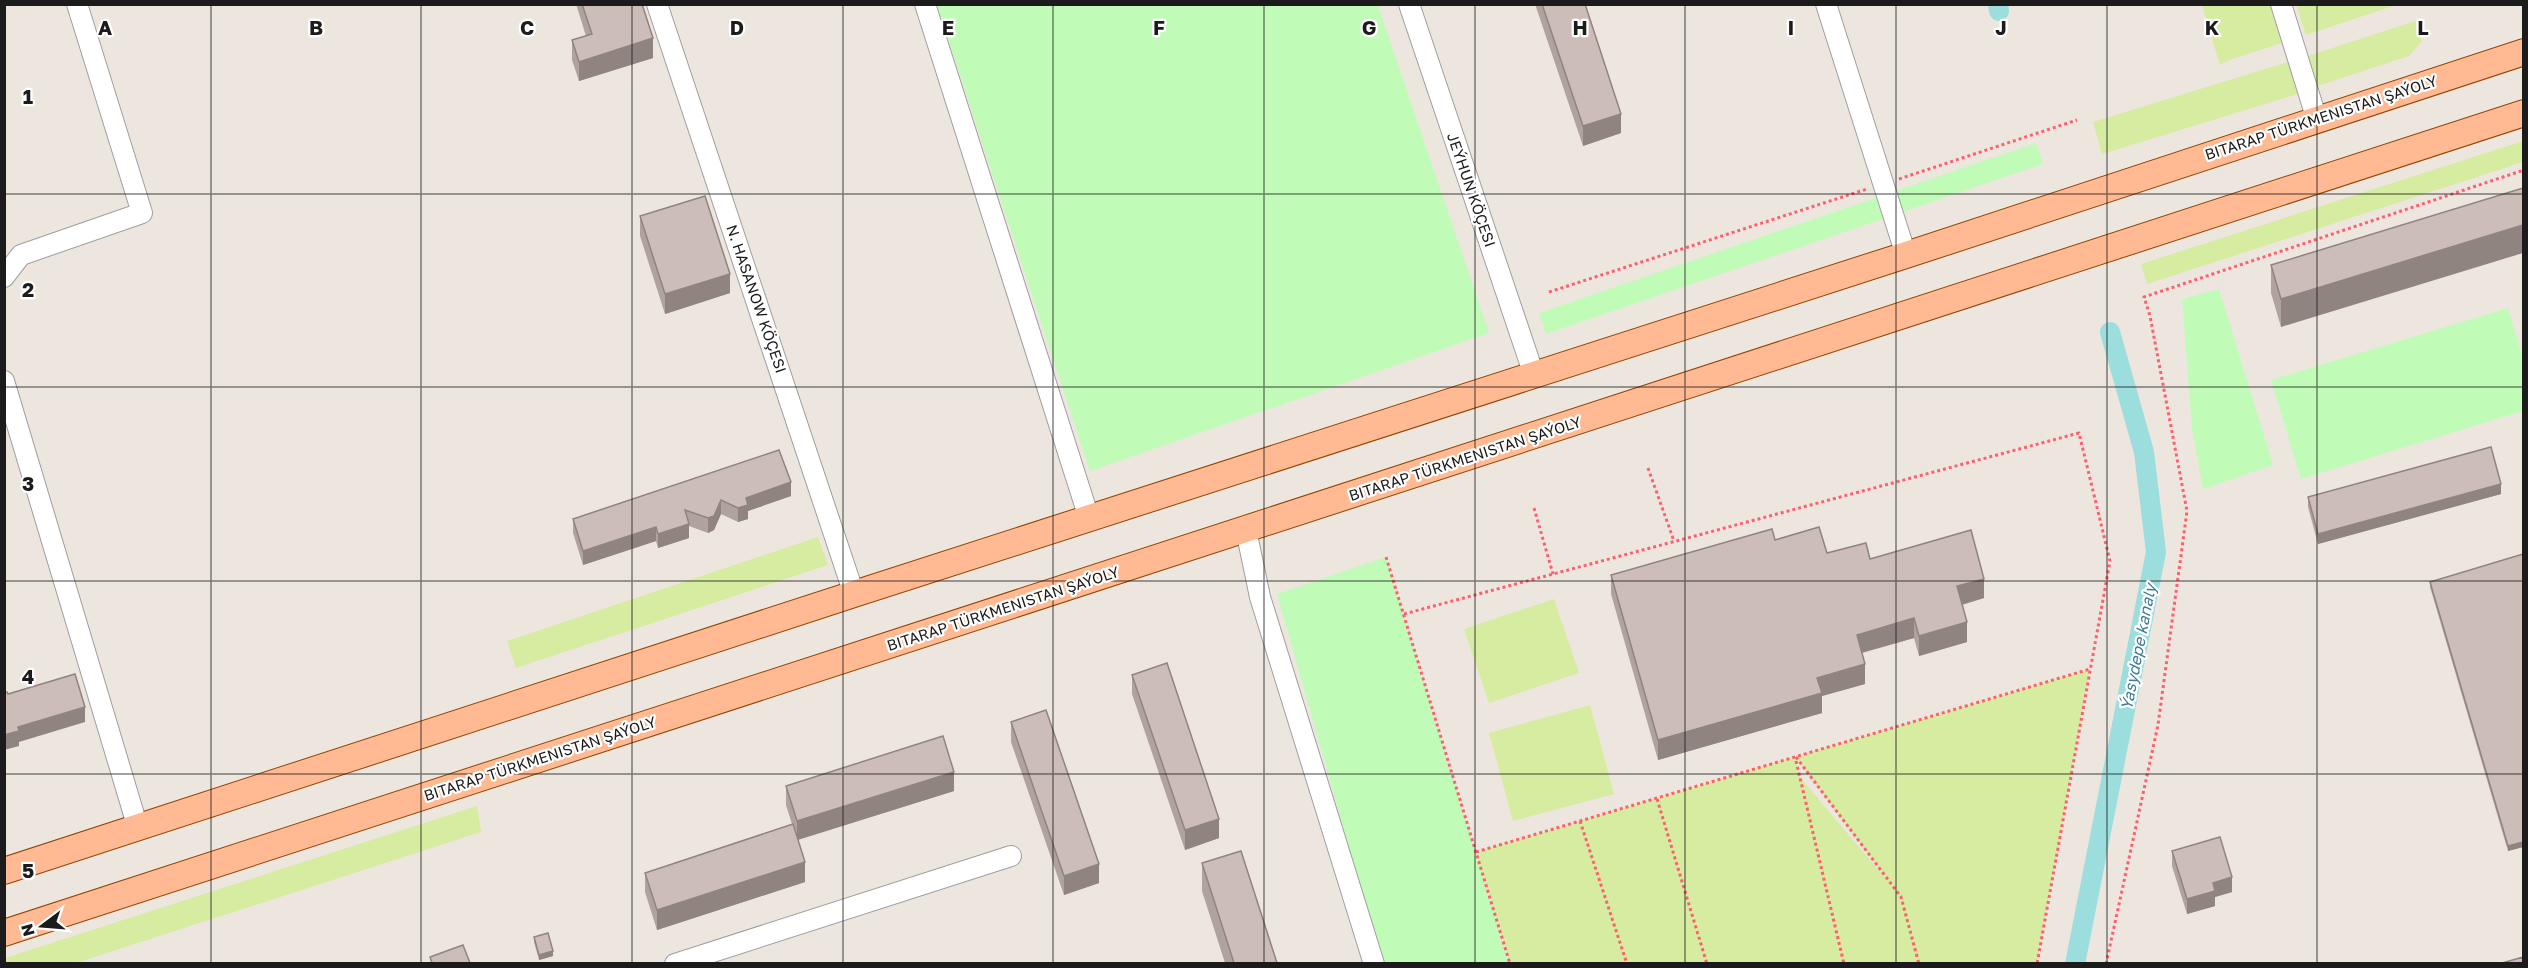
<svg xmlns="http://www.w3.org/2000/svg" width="2528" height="968" font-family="'Golos Text',sans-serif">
  <rect width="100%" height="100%" fill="#ede6df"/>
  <path fill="#d5eca1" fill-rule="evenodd" d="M 2296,4 L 2396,4 L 2396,5 L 2306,35 Z
    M 2202,5 L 2274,5 L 2285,42 L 2229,60 L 2220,65 Z
    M 2415,21 L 2422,41 L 2409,56 L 2318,86 L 2308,56 Z
    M 2291,61 L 2301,93 L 2102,154 L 2093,122 Z
    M 2523,141 L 2523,162 L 2147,284 L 2141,264 Z
    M 818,537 L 828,565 L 516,668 L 507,641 Z
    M 1554,599 L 1579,673 L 1489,703 L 1464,629 Z
    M 2090,669 L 2037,963 L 1510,963 L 1476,852 ZM 1796,759 L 1797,759 L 1891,885 L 1800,777 Z
    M 1590,705 L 1614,794 L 1513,821 L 1489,733 Z
    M 477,806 L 481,832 L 76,963 L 5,963 L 5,958 Z"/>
  <path fill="#c0fcb7" d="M 937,5 L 1378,5 L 1489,333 L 1090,471 Z
    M 2036,143 L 2043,164 L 1546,334 L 1539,313 Z
    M 2219,289 L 2273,465 L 2203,489 L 2192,429 L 2182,299 Z
    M 2508,308 L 2523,359 L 2523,411 L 2301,479 L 2271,380 Z
    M 1386,557 L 1509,963 L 1382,963 L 1277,594 Z"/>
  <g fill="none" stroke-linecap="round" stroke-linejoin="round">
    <path stroke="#9cddde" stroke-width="20" d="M 1998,4 L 1999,11
      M 2075,964 L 2156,552 L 2144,452 L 2110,332"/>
    <defs>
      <path id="minor" d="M 657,4 L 854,594
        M 925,4 L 1089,518
        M 1409,4 L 1534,375
        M 1826,4 L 1906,255
        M 2281,4 L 2317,120
        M 4,277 L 21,255 L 142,213 L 77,4
        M 4,381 L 138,828
        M 1246,530 L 1260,597 L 1374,964
        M 675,964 L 1011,856"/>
      <path id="major" d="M 4,871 L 854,594 L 1906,255 L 2524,52
        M 4,933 L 2524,113"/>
    </defs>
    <use href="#minor" stroke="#9f9f9f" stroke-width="22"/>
    <use href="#major" stroke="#924400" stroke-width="28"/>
    <path stroke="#ff5f6f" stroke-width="3" stroke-dasharray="3 3" stroke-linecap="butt" d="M 1899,179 L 2077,120
      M 1549,292 L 1867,189
      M 1648,468 L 1674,541
      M 1534,508 L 1553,574
      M 1386,557 L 1510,964
      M 1404,614 L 2079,433 L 2110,561 L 2037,964
      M 1796,757 L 1901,897 L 1919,964
      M 1796,761 L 1844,964
      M 1657,799 L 1707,964
      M 1580,821 L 1627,964
      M 1476,852 L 2090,669
      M 2106,964 L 2158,725 L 2187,511 L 2150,316 L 2144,297 L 2524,170"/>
    <use href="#minor" stroke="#fff" stroke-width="20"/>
    <use href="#major" stroke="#ffba93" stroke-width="26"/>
  </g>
  <path fill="#b0a39e" d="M 576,4 L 642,4 L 653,58 L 579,81 L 572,60 L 572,40 L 586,36 Z
    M 1535,4 L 1585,4 L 1621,133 L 1583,146 Z
    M 2523,188 L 2281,327 L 2271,293 L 2271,265 Z
    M 640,216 L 730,293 L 665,314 L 640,236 Z
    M 779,450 L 791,496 L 748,511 L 748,519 L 738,522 L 721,514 L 714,530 L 708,533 L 689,526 L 689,538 L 658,548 L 656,541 L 583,565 L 573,533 L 573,519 Z
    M 2501,494 L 2318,544 L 2308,507 L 2308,497 Z
    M 1775,540 L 1984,598 L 1962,605 L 1967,642 L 1919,656 L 1914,638 L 1862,653 L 1865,684 L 1822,696 L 1822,713 L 1658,760 L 1611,594 L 1611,575 Z
    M 2523,554 L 2523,847 L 2508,851 L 2430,587 L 2430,582 Z
    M 1132,675 L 1219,838 L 1185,850 L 1132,694 Z
    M 1011,722 L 1099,883 L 1064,895 L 1011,742 Z
    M 786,786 L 954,791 L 798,840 L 805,882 L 657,930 L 645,892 L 645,873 L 792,824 L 786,805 Z
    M 2172,851 L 2232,892 L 2215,897 L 2215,906 L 2187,914 L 2172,866 Z
    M 1202,863 L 1277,963 L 1225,963 L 1202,891 Z
    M 534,937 L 553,956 L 539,960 L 534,942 Z"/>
  <path fill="#908481" d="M 653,38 L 653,58 L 579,81 L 579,62 Z
    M 1621,114 L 1621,133 L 1583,146 L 1583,126 Z
    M 2523,225 L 2523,253 L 2281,327 L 2281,299 Z
    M 730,274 L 730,293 L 665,314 L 665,294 Z
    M 791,482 L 791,496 L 748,511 L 748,519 L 738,522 L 738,508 L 746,498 Z
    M 2501,484 L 2501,494 L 2318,544 L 2318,534 Z
    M 721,500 L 721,514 L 714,530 L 708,533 L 708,518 Z
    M 689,524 L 689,538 L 658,548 L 658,534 Z
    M 656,527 L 656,541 L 583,565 L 583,551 Z
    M 1984,579 L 1984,598 L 1957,606 L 1957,586 Z
    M 1914,618 L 1914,638 L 1857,654 L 1857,635 Z
    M 1967,622 L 1967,642 L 1919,656 L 1919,636 Z
    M 1865,664 L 1865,684 L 1822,696 L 1822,713 L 1658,760 L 1658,740 L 1817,678 Z
    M 85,707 L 85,722 L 19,742 L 19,746 L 4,750 L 4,735 L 18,727 Z
    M 954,772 L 954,791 L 797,840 L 797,821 Z
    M 1219,819 L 1219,838 L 1185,850 L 1185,830 Z
    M 2523,842 L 2523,847 L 2508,851 L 2508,846 Z
    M 805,862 L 805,882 L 657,930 L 657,910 Z
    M 1099,864 L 1099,883 L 1064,895 L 1064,876 Z
    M 2232,877 L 2232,892 L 2215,897 L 2215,906 L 2187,914 L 2187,899 L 2213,883 Z
    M 553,951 L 553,956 L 539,960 L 539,955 Z"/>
  <path fill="#cdbdb8" stroke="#908481" stroke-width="1.5" d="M 582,4 L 642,4 L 653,38 L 579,62 L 572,40 L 592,34 Z
    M 1542,4 L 1585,4 L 1621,114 L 1583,126 Z
    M 2523,188 L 2523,225 L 2281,299 L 2271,265 Z
    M 705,196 L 730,274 L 665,294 L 640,216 Z
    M 2491,447 L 2501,484 L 2318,534 L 2308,497 Z
    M 779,450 L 791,482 L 746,498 L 748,505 L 738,508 L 721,500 L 714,516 L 708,518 L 685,510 L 689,524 L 658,534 L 656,527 L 583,551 L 573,519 Z
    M 1819,527 L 1827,553 L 1866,543 L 1870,559 L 1971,530 L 1984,579 L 1957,586 L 1967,622 L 1919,636 L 1914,618 L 1857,635 L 1865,664 L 1817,678 L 1822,693 L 1658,740 L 1611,575 L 1772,529 L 1775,540 Z
    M 2523,554 L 2523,842 L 2508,846 L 2430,582 Z
    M 1167,663 L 1219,819 L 1185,830 L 1132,675 Z
    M 75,674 L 85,707 L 18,727 L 19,731 L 4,735 L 4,692 L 7,692 L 8,694 Z
    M 1046,710 L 1099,864 L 1064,876 L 1011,722 Z
    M 943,736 L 954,772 L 797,821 L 786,786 Z
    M 793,824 L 805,862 L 657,910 L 645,873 Z
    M 2220,837 L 2232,877 L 2213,883 L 2215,891 L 2187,899 L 2172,851 Z
    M 1241,851 L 1277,963 L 1234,963 L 1202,863 Z
    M 548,933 L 553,951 L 539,955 L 534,937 Z
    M 463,945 L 470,963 L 432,963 L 430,957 Z
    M 2523,957 L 2523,963 L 2502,963 Z"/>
  <path fill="none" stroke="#1b1b1b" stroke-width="1.5" stroke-opacity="0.55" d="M 211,4 L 211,964M 421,4 L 421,964M 632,4 L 632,964M 843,4 L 843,964M 1053,4 L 1053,964M 1264,4 L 1264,964M 1475,4 L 1475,964M 1685,4 L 1685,964M 1896,4 L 1896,964M 2107,4 L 2107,964M 2317,4 L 2317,964M 4,194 L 2524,194M 4,387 L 2524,387M 4,581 L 2524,581M 4,774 L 2524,774"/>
  <g text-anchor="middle" stroke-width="4.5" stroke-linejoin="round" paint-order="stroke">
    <g font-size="15" fill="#1b1b1b" stroke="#fff">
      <text transform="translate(2321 118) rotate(-18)" y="5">BITARAP TÜRKMENISTAN ŞAÝOLY</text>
      <text transform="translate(1471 190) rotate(71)" y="5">JEÝHUN KÖÇESI</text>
      <text transform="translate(756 299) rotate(71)" y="5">N. HASANOW KÖÇESI</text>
      <text transform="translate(1465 459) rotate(-18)" y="5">BITARAP TÜRKMENISTAN ŞAÝOLY</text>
      <text transform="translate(1003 609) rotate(-18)" y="5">BITARAP TÜRKMENISTAN ŞAÝOLY</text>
      <text transform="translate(540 759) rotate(-18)" y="5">BITARAP TÜRKMENISTAN ŞAÝOLY</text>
    </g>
    <g font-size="16" font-style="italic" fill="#3c7c97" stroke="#fff">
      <text transform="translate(2138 647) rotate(-79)" y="6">Ýasydepe kanaly</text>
    </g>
  </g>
  <g font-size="20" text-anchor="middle" font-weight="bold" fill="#1b1b1b" stroke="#fff" stroke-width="4.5" stroke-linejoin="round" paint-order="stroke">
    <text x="105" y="35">A</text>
    <text x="316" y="35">B</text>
    <text x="527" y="35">C</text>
    <text x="737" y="35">D</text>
    <text x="948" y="35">E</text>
    <text x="1159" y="35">F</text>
    <text x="1369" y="35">G</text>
    <text x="1580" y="35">H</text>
    <text x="1791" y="35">I</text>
    <text x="2001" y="35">J</text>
    <text x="2212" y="35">K</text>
    <text x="2423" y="35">L</text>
    <text x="28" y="104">1</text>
    <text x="28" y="297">2</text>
    <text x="28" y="491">3</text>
    <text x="28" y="684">4</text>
    <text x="28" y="878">5</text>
  </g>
  <rect width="2528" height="968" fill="none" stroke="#1b1b1b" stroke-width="12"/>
  <g transform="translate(42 926) rotate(254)" stroke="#ffffff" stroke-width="4.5" paint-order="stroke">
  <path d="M0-4.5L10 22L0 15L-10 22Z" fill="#1b1b1b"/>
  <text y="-9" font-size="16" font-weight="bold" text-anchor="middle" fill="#1b1b1b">N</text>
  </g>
</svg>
